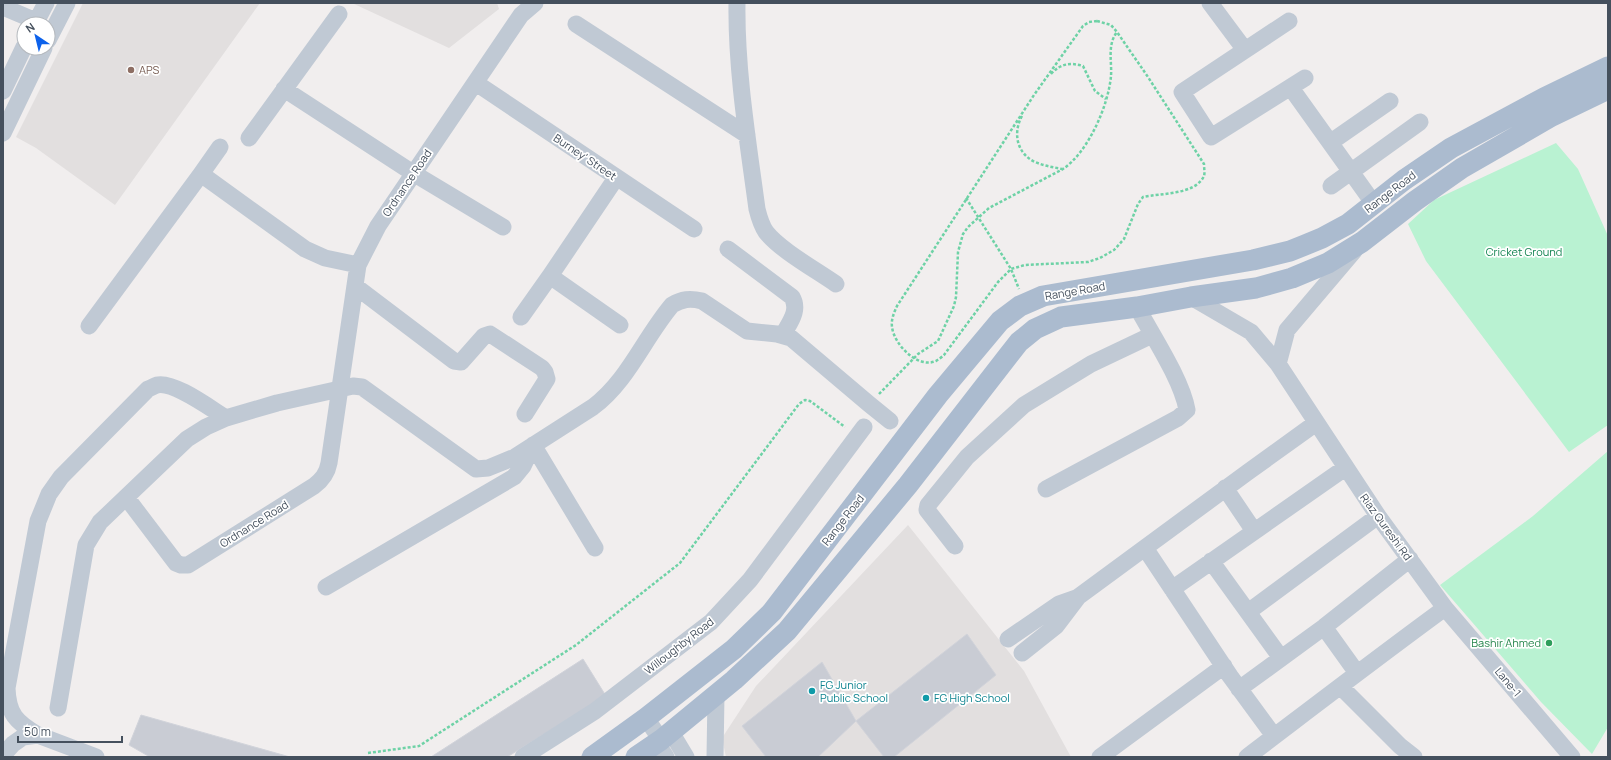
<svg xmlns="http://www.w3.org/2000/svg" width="1611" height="760" font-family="Manrope,sans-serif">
  <rect width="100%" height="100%" fill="#f1eeee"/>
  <path fill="#e2dfdf" d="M 83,3 L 260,3 L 115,205 L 36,148 L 16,137 Z
    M 352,3 L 497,3 L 499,9 L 449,48 Z
    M 908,525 L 1024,671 L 1071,757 L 726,757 L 722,738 L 756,686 Z"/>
  <path fill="#b9f2d2" d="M 1556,143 L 1578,169 L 1608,236 L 1608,425 L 1569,452 L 1426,261 L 1408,224 L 1434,200 Z
    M 1608,451 L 1608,727 L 1592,754 L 1541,702 L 1440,585 L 1533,516 Z"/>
  <path fill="#c9ccd4" stroke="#d1d3da" d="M 967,634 L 996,675 L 894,757 L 884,757 L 856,721 Z
    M 583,659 L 606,696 L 507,757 L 431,757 Z
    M 822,662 L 856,721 L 818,757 L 766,757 L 742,726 Z
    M 141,715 L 290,757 L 150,757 L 129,745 Z"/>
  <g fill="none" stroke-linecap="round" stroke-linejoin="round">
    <path stroke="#6ed2a6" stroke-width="2.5" stroke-dasharray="3 2" stroke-linecap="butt" d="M 1097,21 L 1111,25 L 1117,32 L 1148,77 L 1204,164 C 1204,168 1205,173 1204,176 C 1195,195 1161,193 1143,197 L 1138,204 L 1124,239 L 1114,250 L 1100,258 L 1088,262 L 1025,265 L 1011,269 L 998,282 L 944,355 C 942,357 939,359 936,361 C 917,369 894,344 892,327 C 891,319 894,313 897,306 L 1034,95 L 1083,26 L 1089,22 Z
      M 1051,74 C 1060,64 1070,62 1083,66 L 1095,91 L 1106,99
      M 1022,116 C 1013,132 1016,153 1035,162 C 1044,166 1053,167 1062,169
      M 966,198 L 1011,269 L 1019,289
      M 879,394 L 918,354 L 938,341 L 954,306 L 956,297 L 958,252 L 963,234 L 968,227 L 989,208 L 1063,169 C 1088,152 1108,107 1111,76 C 1112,61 1107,45 1117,32
      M 368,753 L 419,746 L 576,645 L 680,563 L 799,404 L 805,400 L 810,401 L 845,427"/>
    <path stroke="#c0c9d4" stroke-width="17" d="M 737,3 C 736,70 748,142 757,209 C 759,217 761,225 766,232 C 780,250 816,270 836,284
      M 1210,3 L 1245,50
      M 3,7 L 36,21
      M 1289,21 L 1182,92 L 1211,137 L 1305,78
      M 35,24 L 46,3
      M 576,24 L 747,135
      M 48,40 L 67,3
      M 476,83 L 694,229
      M 1291,88 L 1374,204
      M 284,89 L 413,173 L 503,227
      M 3,91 L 24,47
      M 3,133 L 44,48
      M 249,138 L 339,14
      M 1331,142 L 1390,101
      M 201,174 L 305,249 L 325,258 L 358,265
      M 1331,186 L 1420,122
      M 728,249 L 792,297 C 800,311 789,323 783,335
      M 550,276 L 620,325
      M 355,286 L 454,361 L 461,362 L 484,336 L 490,334 L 542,368 L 545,372 L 547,379 L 525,414
      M 1191,297 L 1251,332 L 1278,364 L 1378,516 L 1445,608 C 1378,657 1313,707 1247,757
      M 521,317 L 550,276 L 616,178
      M 89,326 L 201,174 L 220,147
      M 1278,364 L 1287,330 L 1354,251
      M 533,445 L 595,548
      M 1225,488 L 1254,531
      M 1046,489 L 1178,418 L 1187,410 C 1182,380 1152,335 1137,307
      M 126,497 L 176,563 L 181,565 L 188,565 L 314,486 C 322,480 327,474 329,463 L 358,265 L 378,226 L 521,15 L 535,3
      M 955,546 L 927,510 L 928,505 L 967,457 L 1024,405 L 1091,364 L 1152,335
      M 1145,548 L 1230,676 L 1274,736
      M 1211,561 L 1281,658
      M 326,587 L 514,477 L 523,466 L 533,445
      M 1172,589 L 1345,468
      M 1445,608 L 1572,757
      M 1248,612 L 1378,516
      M 1324,627 L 1357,673
      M 1008,639 L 1059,604 L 1076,598
      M 1022,653 L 1056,626 L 1078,597 L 1248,472 L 1316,423
      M 1341,687 L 1400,746 L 1414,757
      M 1239,689 L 1324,627 L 1410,559
      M 58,708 L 86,545 L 100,522 L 187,439 L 206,427 L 226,418 L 277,403 L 353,386 L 362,387 L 476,469 L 488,468 L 515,457 L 593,407 C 628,381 644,338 672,305 C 682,299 690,298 702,301 L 747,331 L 777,334 L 791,338 L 869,404 L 890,421
      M 646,718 L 661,740
      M 671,732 L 686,757
      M 38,735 C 16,722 8,714 7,688 L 38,521 L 49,494 L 61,477 L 148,389 C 151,388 154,386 157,385 C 174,381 211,409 226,418
      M 657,743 L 666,757
      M 3,755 L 13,744 L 23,737 L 38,735 L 96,757
      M 523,757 L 595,711 L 711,622 L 750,580 L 864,427
      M 715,757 L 716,695
      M 1100,757 L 1224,666"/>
    <path stroke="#abbbcf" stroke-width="21" d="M 592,757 L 646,718 L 734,649 L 772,612 L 938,395 L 1000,321 L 1020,306 L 1043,296 L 1253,260 L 1290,251 L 1305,245 L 1322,238 L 1348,224 L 1404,180 L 1451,148 L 1544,98 L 1608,67
      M 636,757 L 661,740 L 734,680 L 787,631 L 908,485 L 1008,356 L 1019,342 L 1035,329 L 1061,317 L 1137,307 L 1191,297 L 1256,288 L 1292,278 L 1328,263 L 1362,242 L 1415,201 L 1462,168 L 1552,116 L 1608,89"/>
  </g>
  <circle fill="#8d6e63" stroke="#fff" stroke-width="1.5" cx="131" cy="70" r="4"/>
  <circle fill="#2e9e5b" stroke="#fff" stroke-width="1.5" cx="1549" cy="643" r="4"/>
  <g fill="#0f9aa8" stroke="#fff" stroke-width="1.5">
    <circle cx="812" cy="691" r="4"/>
    <circle cx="926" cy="698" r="4"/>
  </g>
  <g text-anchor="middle" stroke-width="3.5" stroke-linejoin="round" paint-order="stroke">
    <g font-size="11" fill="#785e54" stroke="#fff" text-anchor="start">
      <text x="139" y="74">APS</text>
    </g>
    <g font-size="11" fill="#45505d" stroke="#fff">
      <text transform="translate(585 157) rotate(34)" y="4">Burney' Street</text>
      <text transform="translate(407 183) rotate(-56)" y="4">Ordnance Road</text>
      <text transform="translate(1390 192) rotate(-37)" y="4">Range Road</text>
      <text transform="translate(1075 291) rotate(-10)" y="4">Range Road</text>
      <text transform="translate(843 520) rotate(-52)" y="4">Range Road</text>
      <text transform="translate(254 524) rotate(-32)" y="4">Ordnance Road</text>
      <text transform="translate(1386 527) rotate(54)" y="4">Riaz Qureshi Rd</text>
      <text transform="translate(679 646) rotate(-38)" y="4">Willoughby Road</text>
      <text transform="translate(1508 682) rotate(50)" y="4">Lane-1</text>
    </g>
    <g font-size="11" fill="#118350" stroke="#fff">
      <text x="1524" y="256">Cricket Ground</text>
    </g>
    <g font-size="11" fill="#27864d" stroke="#fff" text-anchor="end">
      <text x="1541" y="647">Bashir Ahmed</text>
    </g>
    <g font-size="11" fill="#0d838f" stroke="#fff" text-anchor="start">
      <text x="820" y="689">FG Junior<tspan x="820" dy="13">Public School</tspan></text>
      <text x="934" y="702">FG High School</text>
    </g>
  </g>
  <rect width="1611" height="760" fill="none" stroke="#45505d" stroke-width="8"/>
  <g transform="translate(36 36) rotate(325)"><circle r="19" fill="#ffffff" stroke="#b5b9be"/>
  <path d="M0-3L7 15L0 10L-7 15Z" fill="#0d62eb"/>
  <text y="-6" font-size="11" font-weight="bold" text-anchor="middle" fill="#45505d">N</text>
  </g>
  <path d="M18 736v6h104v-6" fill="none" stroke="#45505d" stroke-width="2"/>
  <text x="24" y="736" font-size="12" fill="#45505d" stroke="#ffffff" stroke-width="3" paint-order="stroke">50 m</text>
</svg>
